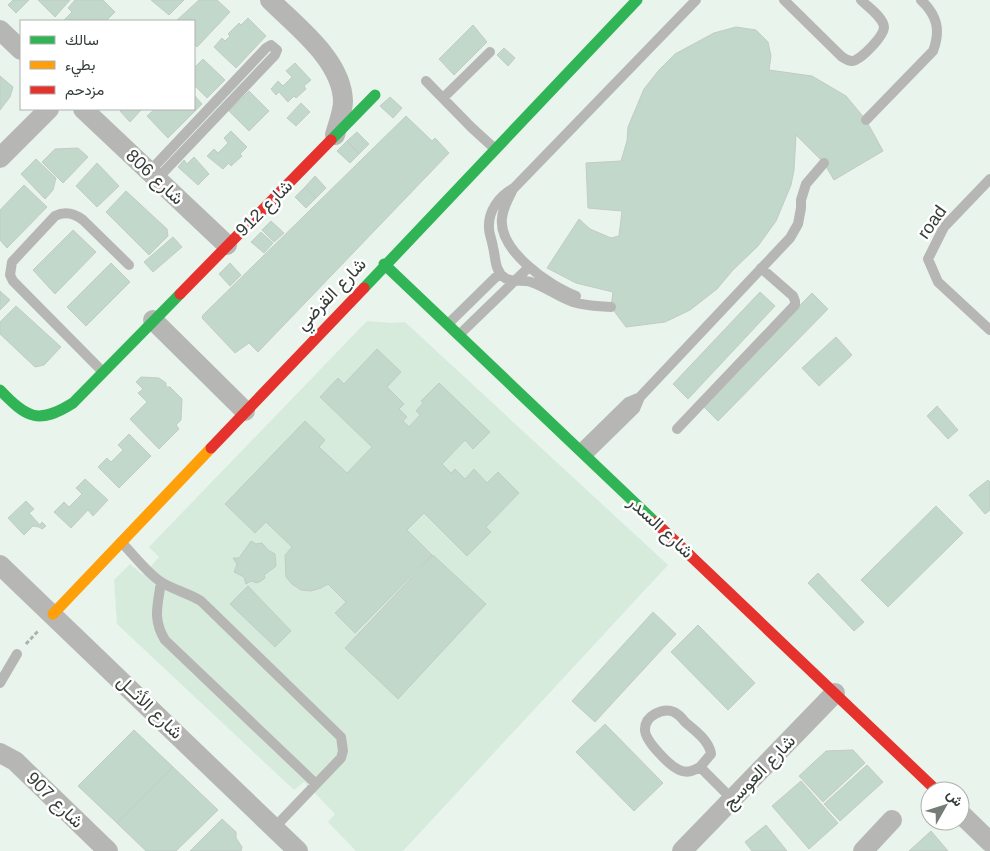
<svg xmlns="http://www.w3.org/2000/svg" width="990" height="851" font-family="Arial,Vazirmatn,sans-serif">
  <rect width="100%" height="100%" fill="#e8f4ec"/>
  <path fill="#d7ebdd" d="M 367,321 L 391,323 L 405,322 L 668,565 L 403,851 L 356,851 L 328,822 L 335,814 L 304,782 L 294,790 L 117,624 L 114,580 L 130,564 L 143,575 L 159,557 L 149,547 Z"/>
  <path fill="#c2d8ca" stroke="#c3cbc6" d="M 13,0 L 29,0 L 16,13 L 8,5 Z
    M 38,0 L 70,0 L 55,17 Z
    M 75,0 L 103,0 L 115,12 L 106,21 L 63,21 L 72,12 L 68,8 Z
    M 151,0 L 184,0 L 169,15 Z
    M 199,0 L 217,0 L 230,12 L 197,47 L 194,44 L 194,21 L 176,21 Z
    M 248,18 L 266,36 L 236,68 L 214,47 L 222,38 L 225,41 L 230,36 L 228,34 L 239,23 L 241,25 Z
    M 473,25 L 487,42 L 454,75 L 439,59 Z
    M 736,27 L 756,30 L 768,42 L 771,56 L 769,70 L 812,76 L 846,96 L 866,120 L 883,151 L 834,180 L 824,163 L 796,135 L 794,170 L 791,185 L 776,221 L 758,246 L 732,271 L 717,289 L 690,310 L 665,322 L 626,327 L 611,307 L 613,292 L 576,283 L 547,268 L 579,219 L 590,229 L 611,238 L 619,236 L 622,211 L 588,208 L 586,163 L 621,161 L 627,141 L 628,127 L 644,89 L 659,70 L 675,54 L 714,33 Z
    M 504,48 L 515,58 L 508,66 L 497,55 Z
    M 203,59 L 225,80 L 207,98 L 194,85 L 194,68 Z
    M 295,63 L 311,80 L 304,86 L 306,89 L 296,98 L 294,96 L 288,102 L 279,92 L 276,95 L 271,89 L 278,81 L 283,86 L 292,77 L 286,71 Z
    M 0,76 L 13,87 L 10,97 L 0,110 Z
    M 249,91 L 269,111 L 249,131 L 229,111 Z
    M 194,95 L 202,104 L 168,138 L 147,116 L 155,109 L 194,109 Z
    M 390,97 L 402,108 L 393,118 L 380,106 Z
    M 301,103 L 310,112 L 296,126 L 287,118 Z
    M 122,109 L 142,109 L 130,122 L 120,111 Z
    M 406,116 L 432,141 L 435,138 L 449,153 L 258,352 L 249,343 L 235,353 L 202,318 L 203,315 Z
    M 231,131 L 247,147 L 240,154 L 242,156 L 231,166 L 229,163 L 223,169 L 207,156 L 214,149 L 218,153 L 228,143 L 224,138 Z
    M 357,132 L 369,144 L 359,154 L 347,141 Z
    M 347,141 L 359,154 L 350,163 L 337,151 Z
    M 78,148 L 88,157 L 63,183 L 42,162 L 55,149 Z
    M 194,157 L 209,174 L 198,185 L 178,167 L 184,160 L 187,164 Z
    M 36,159 L 56,178 L 53,190 L 45,199 L 21,174 Z
    M 97,163 L 119,186 L 97,207 L 76,186 Z
    M 315,176 L 326,188 L 316,198 L 305,187 Z
    M 24,185 L 47,207 L 7,248 L 0,240 L 0,210 Z
    M 305,187 L 316,198 L 306,208 L 295,197 Z
    M 126,191 L 167,229 L 168,236 L 149,255 L 106,212 Z
    M 271,221 L 284,233 L 274,242 L 262,230 Z
    M 73,230 L 96,252 L 55,294 L 33,270 Z
    M 261,232 L 273,243 L 264,253 L 251,242 Z
    M 173,237 L 182,247 L 153,272 L 144,262 Z
    M 111,263 L 130,282 L 86,326 L 67,307 Z
    M 230,263 L 241,275 L 230,286 L 219,274 Z
    M 0,291 L 10,300 L 0,310 Z
    M 760,292 L 775,306 L 688,399 L 673,384 Z
    M 812,293 L 828,309 L 718,421 L 702,405 Z
    M 16,306 L 61,347 L 44,365 L 35,367 L 0,334 L 0,322 Z
    M 836,337 L 852,355 L 819,386 L 802,368 Z
    M 377,349 L 401,372 L 387,387 L 404,404 L 399,409 L 407,417 L 403,421 L 409,427 L 420,415 L 416,411 L 423,403 L 421,401 L 439,383 L 490,432 L 473,449 L 465,440 L 442,464 L 451,473 L 455,469 L 465,479 L 474,469 L 487,483 L 498,472 L 519,493 L 486,527 L 491,532 L 467,556 L 424,513 L 407,530 L 432,555 L 355,633 L 335,613 L 346,602 L 328,584 L 321,588 L 311,591 L 301,590 L 292,584 L 286,577 L 285,555 L 292,547 L 266,522 L 255,533 L 225,504 L 305,421 L 325,440 L 319,447 L 347,473 L 372,447 L 320,397 L 338,378 L 344,384 Z
    M 141,377 L 159,378 L 166,383 L 166,387 L 170,387 L 182,399 L 181,420 L 176,425 L 179,429 L 159,449 L 130,419 L 147,402 L 138,393 L 143,389 L 136,382 Z
    M 937,406 L 958,430 L 948,439 L 927,416 Z
    M 129,434 L 151,456 L 119,488 L 98,467 L 107,458 L 111,462 L 123,450 L 118,445 Z
    M 85,479 L 108,500 L 93,516 L 88,510 L 71,528 L 54,512 L 64,502 L 69,507 L 82,494 L 76,488 Z
    M 988,480 L 990,482 L 990,510 L 985,514 L 969,495 Z
    M 26,501 L 34,509 L 29,513 L 40,525 L 42,522 L 46,526 L 42,529 L 39,527 L 33,526 L 24,535 L 8,518 Z
    M 936,506 L 963,533 L 888,607 L 861,580 Z
    M 251,541 L 256,544 L 262,543 L 268,550 L 275,554 L 276,565 L 275,567 L 264,575 L 265,578 L 261,581 L 257,583 L 251,581 L 246,584 L 244,577 L 234,572 L 237,564 L 233,558 L 239,558 Z
    M 433,555 L 486,604 L 398,699 L 345,648 Z
    M 818,573 L 864,622 L 854,631 L 808,583 Z
    M 248,586 L 291,631 L 275,647 L 230,604 Z
    M 653,612 L 676,634 L 595,722 L 572,701 Z
    M 698,625 L 755,683 L 728,710 L 671,652 Z
    M 605,724 L 663,783 L 634,811 L 576,752 Z
    M 134,730 L 173,767 L 117,823 L 78,786 Z
    M 853,750 L 865,763 L 823,802 L 799,776 L 826,751 Z
    M 867,765 L 883,782 L 840,821 L 824,804 Z
    M 173,767 L 218,810 L 176,851 L 146,851 L 117,823 Z
    M 801,781 L 838,823 L 809,849 L 772,806 Z
    M 222,819 L 236,832 L 236,838 L 242,847 L 241,851 L 190,851 Z
    M 766,825 L 787,851 L 752,851 L 745,842 Z
    M 931,831 L 948,851 L 909,851 Z"/>
  <g fill="none" stroke-linecap="round" stroke-linejoin="round">
    <path stroke="#aeb0af" stroke-width="3" stroke-dasharray="4 2.5" stroke-linecap="butt" d="M 26,644 L 39,630"/>
    <path stroke="#b6b7b5" stroke-width="10" d="M 784,0 L 841,56 C 844,58 847,61 852,61 C 860,61 884,36 884,27 C 883,17 868,7 861,0
      M 426,81 L 472,128 L 494,148
      M 443,98 L 490,52
      M 866,120 L 933,51 C 941,30 937,15 921,0
      M 149,172 L 266,48 L 271,45 L 277,50 L 275,55 L 157,179
      M 990,179 L 944,227 L 928,259 L 938,282 L 990,330
      M 513,189 C 509,198 503,207 502,218 C 498,250 549,286 576,296
      M 611,307 C 599,306 585,306 573,302 C 558,297 546,287 531,282 C 523,279 513,283 505,278 C 494,270 496,258 493,247 C 492,240 489,234 489,228 C 488,211 499,196 514,188 L 696,0
      M 449,323 L 500,273
      M 460,334 L 529,267
      M 102,371 L 13,281 L 10,275 L 12,262 L 55,216 C 65,211 74,213 83,220 L 129,265
      M 677,429 L 795,305 L 795,301 L 793,296 L 761,268
      M 579,450 L 628,402 L 640,397
      M 587,456 L 635,409 L 640,397 L 790,238 L 798,224 L 801,208 L 801,200 L 806,184 L 824,163
      M 121,542 C 134,555 146,572 161,582 C 174,590 188,593 201,601 L 341,737 L 343,751 L 341,758 L 274,828
      M 161,582 C 158,604 152,619 165,640 L 316,784
      M 0,683 L 17,654
      M 700,767 C 694,770 689,773 682,771 C 671,768 644,740 645,729 C 645,716 663,707 674,712 C 678,714 682,718 685,722 C 695,731 709,740 711,754 L 700,767 L 732,799"/>
    <path stroke="#b6b7b5" stroke-width="20" d="M 270,0 C 296,26 342,60 343,101 C 343,112 338,124 335,135
      M 0,30 L 21,50
      M 83,109 L 227,245
      M 0,158 L 49,109
      M 153,320 L 245,411
      M 0,565 L 298,851
      M 0,753 L 15,761 L 108,851
      M 960,813 L 990,842
      M 682,851 L 835,693
      M 863,851 L 892,820"/>
    <path stroke="#30b455" stroke-width="11" d="M 331,140 L 375,95
      M 384,264 L 655,522
      M 364,288 L 637,0
      M 0,390 C 27,418 38,425 73,403 L 180,294"/>
    <path stroke="#ff9f0a" stroke-width="11" d="M 53,614 L 211,448"/>
    <path stroke="#e5322d" stroke-width="11" d="M 180,294 L 331,140
      M 211,448 L 364,288
      M 655,522 L 937,791"/>
  </g>
  <g text-anchor="middle" stroke-width="5" stroke-linejoin="round" paint-order="stroke">
    <g font-size="18" fill="#353d38" stroke="#fff">
      <text transform="translate(155 177) rotate(43)" y="6">شارع 806</text>
      <text transform="translate(264 208) rotate(-45)" y="6">شارع 912</text>
      <text transform="translate(932 222) rotate(-55)" y="6">road</text>
      <text transform="translate(331 294) rotate(-46)" y="6">شارع القرضي</text>
      <text transform="translate(661 527) rotate(43)" y="6">شارع السدر</text>
      <text transform="translate(150 707) rotate(44)" y="6">شارع الأثــل</text>
      <text transform="translate(759 772) rotate(-46)" y="6">شارع العوسج</text>
      <text transform="translate(55 800) rotate(44)" y="6">شارع 907</text>
    </g>
  </g>
  <rect x="20" y="20" width="175" height="90" fill="#ffffff" stroke="#aeb1af"/>
  <rect x="30" y="36" width="25" height="8" fill="#30b455" stroke="#aeb1af"/>
  <text x="65" y="45" font-size="15" fill="#353d38">سالك</text>
  <rect x="30" y="61" width="25" height="8" fill="#ff9f0a" stroke="#aeb1af"/>
  <text x="65" y="70" font-size="15" fill="#353d38">بطيء</text>
  <rect x="30" y="86" width="25" height="8" fill="#e5322d" stroke="#aeb1af"/>
  <text x="65" y="95" font-size="15" fill="#353d38">مزدحم</text>
  <g transform="translate(945 806) rotate(51)"><circle r="24" fill="#ffffff" stroke="#aeb1af"/>
  <path d="M0-4L9 19L0 12L-9 19Z" fill="#747d77"/>
  <text y="-8" font-size="14" font-weight="bold" text-anchor="middle" fill="#353d38">ش</text>
  </g>
</svg>
